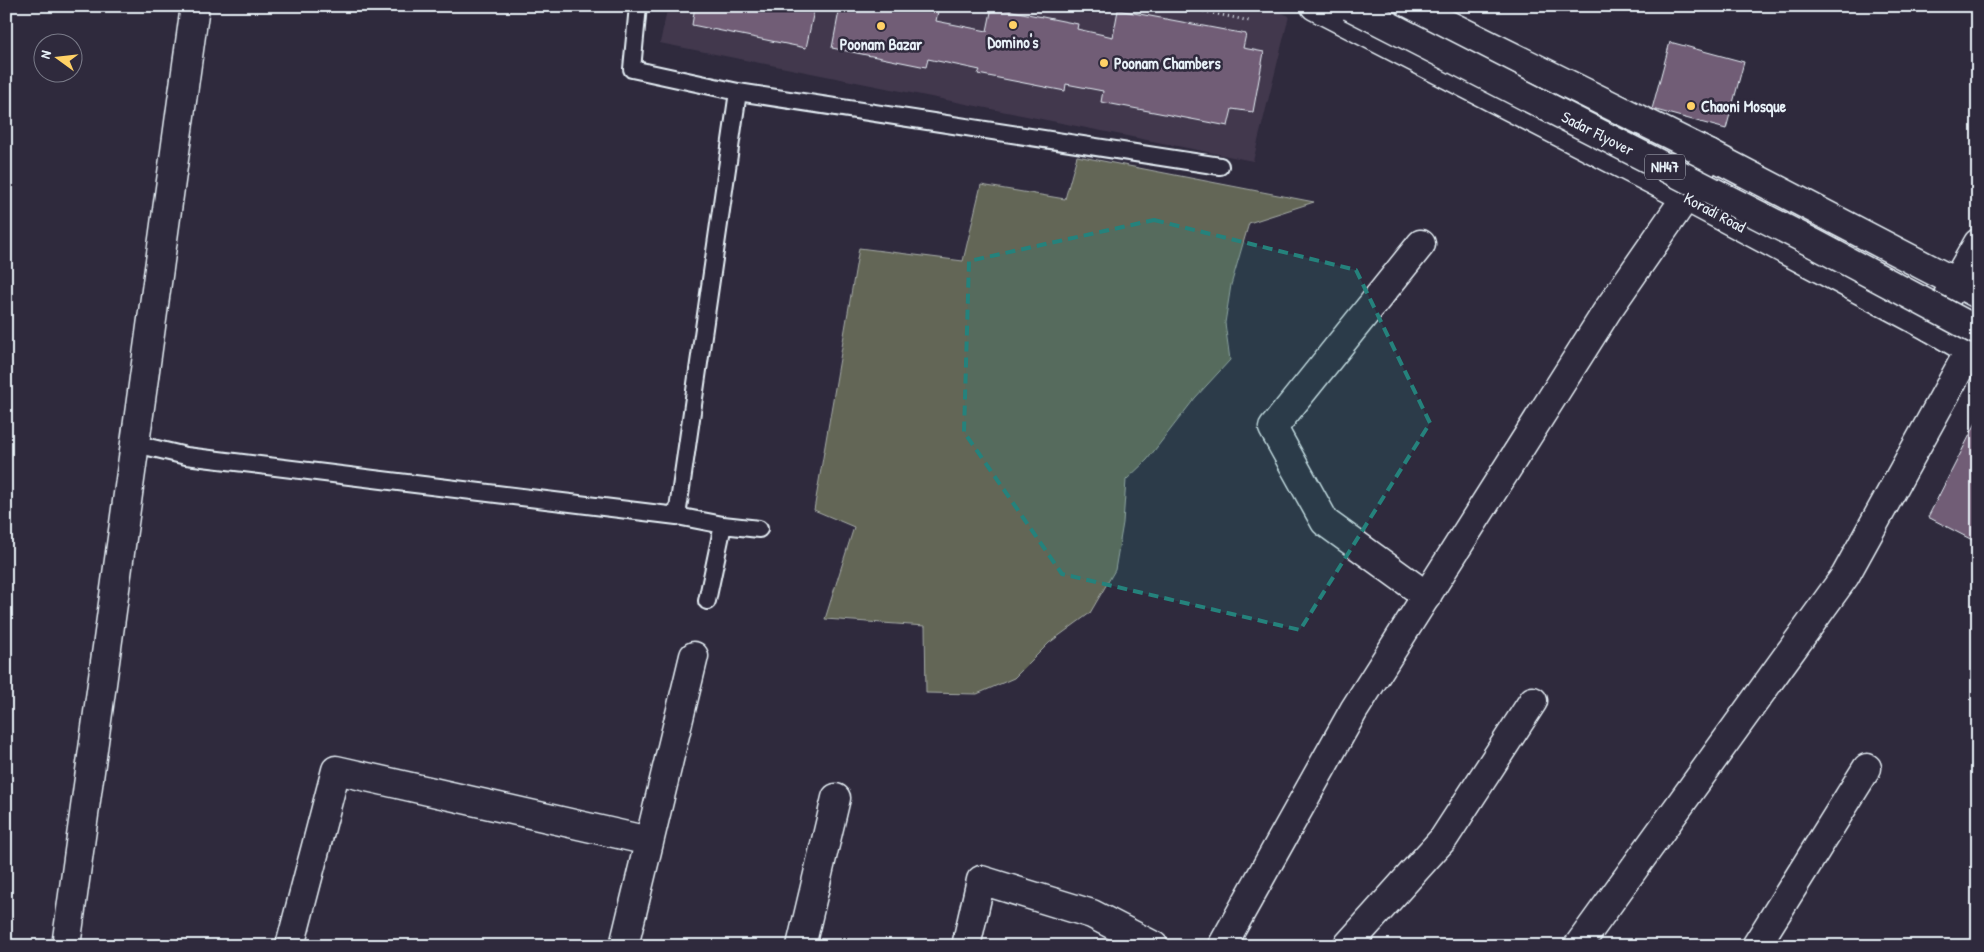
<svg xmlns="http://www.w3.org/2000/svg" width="1984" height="952" font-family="'Patrick Hand',sans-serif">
  <rect width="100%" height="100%" fill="#2f2a3d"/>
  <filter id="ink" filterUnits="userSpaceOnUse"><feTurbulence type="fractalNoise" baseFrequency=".02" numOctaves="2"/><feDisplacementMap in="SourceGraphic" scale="10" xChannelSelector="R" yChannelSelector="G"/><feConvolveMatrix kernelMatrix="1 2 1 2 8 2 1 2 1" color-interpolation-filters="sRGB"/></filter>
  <g filter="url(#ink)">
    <path fill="#43394e" d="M 668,6 L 1265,6 L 1289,16 L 1253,161 L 660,43 Z"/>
    <path fill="#646657" stroke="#a6aca8" d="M 1077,156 L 1314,202 L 1249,223 L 1231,285 L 1225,323 L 1230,360 L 1195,398 L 1147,460 L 1126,480 L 1123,523 L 1115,570 L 1090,613 L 1049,643 L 1014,678 L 977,694 L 926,693 L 925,626 L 825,619 L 854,527 L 814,510 L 859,248 L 963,261 L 981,185 L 1065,199 Z"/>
    <path fill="#715d76" stroke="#e8f1f8" d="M 695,6 L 815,6 L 806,48 L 692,25 Z
      M 840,6 L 939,6 L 936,21 L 987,31 L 992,7 L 1078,24 L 1077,29 L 1113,37 L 1118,10 L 1246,34 L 1243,48 L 1264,52 L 1253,112 L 1232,109 L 1228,126 L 1101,102 L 1103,91 L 1066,84 L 1065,91 L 978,74 L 980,70 L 928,59 L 926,67 L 832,48 Z
      M 1670,42 L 1744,62 L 1726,129 L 1652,109 Z
      M 1978,419 L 1978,543 L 1928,517 Z"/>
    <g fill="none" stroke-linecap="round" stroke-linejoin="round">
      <defs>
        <path id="service" d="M 638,6 L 632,69 L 738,92
          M 136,444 L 186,456 L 677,516 L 738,92 L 1220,166
          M 677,516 L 723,525 L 707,601
          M 723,525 L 759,529"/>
        <path id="minor" d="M 1421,244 L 1273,428 L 1325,522 L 1427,596
          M 290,946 L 336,770 L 649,841
          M 624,946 L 694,656
          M 801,946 L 836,798
          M 966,946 L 981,880 L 1092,914 L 1154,946
          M 1347,946 L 1444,838 L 1533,701
          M 1756,946 L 1867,768"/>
        <path id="tertiary" d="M 66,946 L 195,6
          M 1222,946 L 1354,710 L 1607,311 L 1686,197 L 1709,154
          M 1578,946 L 1845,576 L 1978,335"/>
        <path id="secondary" d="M 1930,327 L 1978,243"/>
        <path id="primary" d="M 1315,6 L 1686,197 L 1930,327 L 1978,355
          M 1410,6 L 1709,154 L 1978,294"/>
      </defs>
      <use href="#service" stroke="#e8f1f8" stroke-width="20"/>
      <use href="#minor" stroke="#e8f1f8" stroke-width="31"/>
      <use href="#tertiary" stroke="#e8f1f8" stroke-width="31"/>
      <use href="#secondary" stroke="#e8f1f8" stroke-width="31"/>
      <use href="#primary" stroke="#e8f1f8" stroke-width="31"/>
      <path stroke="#e8f1f8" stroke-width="3" stroke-dasharray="1 4" stroke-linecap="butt" d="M 1179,6 L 1250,21"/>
      <use href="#service" stroke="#2f2a3d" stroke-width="16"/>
      <use href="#minor" stroke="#2f2a3d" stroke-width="28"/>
      <use href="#tertiary" stroke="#2f2a3d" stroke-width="28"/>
      <use href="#secondary" stroke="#2f2a3d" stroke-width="28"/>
      <use href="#primary" stroke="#2f2a3d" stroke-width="28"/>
      <defs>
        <path id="trunk-bridge" d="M 1350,6 L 1815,244 L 1978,331"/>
      </defs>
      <use href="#trunk-bridge" stroke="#e8f1f8" stroke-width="31" stroke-linecap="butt"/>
      <use href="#trunk-bridge" stroke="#2f2a3d" stroke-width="28"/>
    </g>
  </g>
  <path fill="#25827c" fill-opacity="0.2" stroke="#25827c" stroke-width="4" stroke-dasharray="10 6" stroke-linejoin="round" d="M 1154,220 L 1356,270 L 1430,423 L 1300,630 L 1062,574 L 964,432 L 969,261 Z"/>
  <g fill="#ffd166" stroke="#2f2a3d" stroke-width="2">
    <circle cx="1013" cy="25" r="5"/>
    <circle cx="881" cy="26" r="5"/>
    <circle cx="1104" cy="63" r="5"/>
    <circle cx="1691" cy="106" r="5"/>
  </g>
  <g text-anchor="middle" stroke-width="5" stroke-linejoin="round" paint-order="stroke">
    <rect fill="#2f2a3d" stroke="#b0b5c0" stroke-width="1" x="1645" y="154.5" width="40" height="25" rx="4"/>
    <g font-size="15" font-weight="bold" fill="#e8f1f8">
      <text x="1665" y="172">NH47</text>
    </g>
    <g font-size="16" font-weight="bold" fill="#e8f1f8" stroke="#2f2a3d">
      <text x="1013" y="48">Domino's</text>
      <text x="881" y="50">Poonam Bazar</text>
      <text x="1114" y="69" text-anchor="start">Poonam Chambers</text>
      <text x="1701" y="112" text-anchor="start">Chaoni Mosque</text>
    </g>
    <g font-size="16" fill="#e8f1f8" stroke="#2f2a3d">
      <text transform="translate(1598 133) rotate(27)" y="6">Sadar Flyover</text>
      <text transform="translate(1715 212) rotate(28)" y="6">Koradi Road</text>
    </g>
  </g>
  <rect width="1984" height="952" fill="none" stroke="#2f2a3d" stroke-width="25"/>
  <rect x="12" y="12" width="1959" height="927" fill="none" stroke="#e8f1f8" stroke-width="2" filter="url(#ink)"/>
  <g transform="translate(58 58) rotate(285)"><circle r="24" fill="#2f2a3d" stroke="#797a88"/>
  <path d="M0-4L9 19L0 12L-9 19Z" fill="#ffd166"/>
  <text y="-8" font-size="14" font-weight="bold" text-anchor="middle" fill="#e8f1f8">N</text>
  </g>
</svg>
